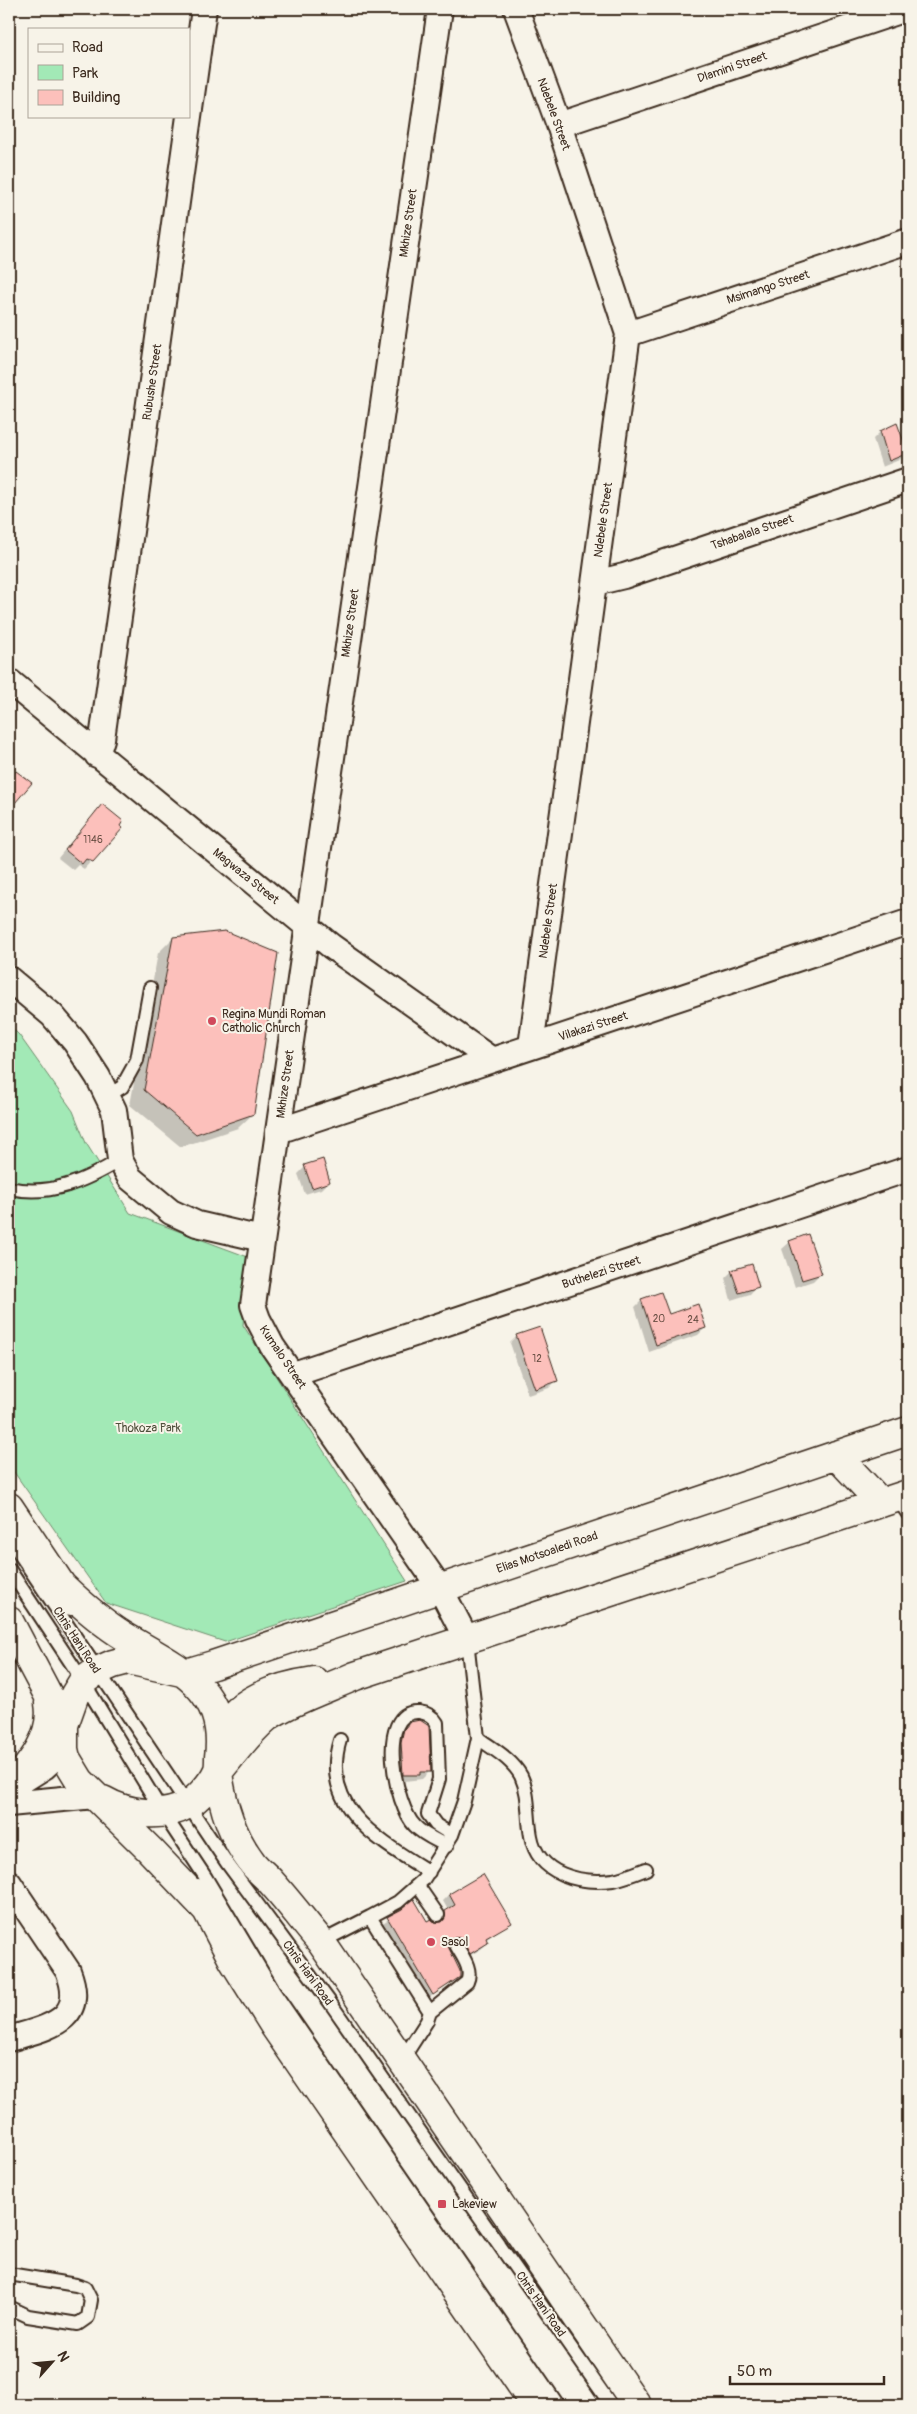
<svg xmlns="http://www.w3.org/2000/svg" width="917" height="2414" font-family="Pangolin,sans-serif">
  <rect width="100%" height="100%" fill="#f7f3e8"/>
  <filter id="ink" filterUnits="userSpaceOnUse"><feTurbulence type="fractalNoise" baseFrequency=".02" numOctaves="2"/><feDisplacementMap in="SourceGraphic" scale="10" xChannelSelector="R" yChannelSelector="G"/><feConvolveMatrix kernelMatrix="1 2 1 2 8 2 1 2 1" color-interpolation-filters="sRGB"/></filter>
  <g filter="url(#ink)">
    <path fill="#a2e9b6" stroke="#6e8a6a" d="M 9,1025 L 19,1035 L 73,1111 L 86,1143 L 130,1213 L 248,1257 L 243,1325 L 407,1581 L 225,1642 L 106,1603 L 9,1465 Z"/>
    <path fill="#0003" d="M 880,432 L 907,453 L 899,460 L 882,467 L 873,439 Z
      M 102,805 L 121,828 L 84,869 L 78,865 L 73,870 L 58,858 Z
      M 173,938 L 253,1114 L 238,1128 L 181,1147 L 130,1105 L 158,953 Z
      M 305,1167 L 329,1181 L 321,1189 L 305,1194 L 298,1174 Z
      M 790,1242 L 820,1274 L 813,1281 L 795,1287 L 782,1249 Z
      M 732,1271 L 757,1286 L 750,1294 L 731,1300 L 725,1278 Z
      M 642,1300 L 668,1316 L 705,1328 L 698,1335 L 649,1352 L 635,1307 Z
      M 517,1336 L 557,1380 L 549,1388 L 528,1395 L 510,1343 Z
      M 411,1724 L 429,1772 L 422,1779 L 396,1782 L 398,1738 Z
      M 483,1875 L 511,1922 L 485,1940 L 487,1943 L 481,1949 L 464,1959 L 454,1944 L 448,1942 L 448,1949 L 459,1977 L 426,2000 L 381,1924 L 403,1910 L 427,1923 L 440,1923 L 439,1918 L 448,1910 L 443,1901 L 449,1895 Z"/>
    <path fill="#fcc0bb" stroke="#3b2a1e" d="M 897,423 L 908,453 L 889,461 L 880,431 Z
      M 16,771 L 32,783 L 9,810 L 9,780 Z
      M 102,804 L 123,821 L 120,826 L 123,828 L 93,862 L 86,859 L 82,864 L 65,850 Z
      M 225,931 L 278,953 L 254,1114 L 196,1134 L 144,1090 L 173,937 Z
      M 323,1159 L 330,1182 L 312,1188 L 304,1165 Z
      M 808,1234 L 822,1274 L 802,1280 L 789,1241 Z
      M 752,1264 L 759,1287 L 739,1293 L 731,1270 Z
      M 661,1292 L 669,1314 L 698,1304 L 706,1328 L 656,1345 L 641,1299 Z
      M 540,1327 L 558,1381 L 535,1389 L 516,1335 Z
      M 420,1720 L 429,1726 L 431,1772 L 420,1772 L 420,1775 L 403,1775 L 401,1742 L 404,1729 L 410,1722 Z
      M 483,1874 L 512,1923 L 486,1938 L 488,1943 L 470,1954 L 460,1938 L 452,1938 L 448,1946 L 460,1971 L 460,1977 L 433,1995 L 387,1917 L 402,1909 L 414,1899 L 427,1921 L 431,1919 L 435,1922 L 442,1922 L 445,1918 L 445,1911 L 455,1905 L 449,1894 Z"/>
    <g fill="none" stroke-linecap="round" stroke-linejoin="round">
      <defs>
        <path id="lane" d="M 107,1096 L 122,1087 L 137,1060 L 150,988
          M 9,1188 C 50,1197 85,1181 120,1160
          M 897,1498 L 908,1514
          M 9,1538 L 227,1863 L 329,2001 L 611,2405
          M 9,1569 L 83,1681 L 163,1813 L 206,1878 L 274,1992 L 558,2405
          M 478,1738 C 493,1749 512,1759 521,1776 C 530,1795 527,1816 531,1836 C 538,1875 580,1884 613,1880 C 624,1878 636,1873 646,1869
          M 340,1740 C 319,1808 380,1841 429,1872
          M 447,1846 C 436,1840 423,1835 415,1826 C 395,1806 375,1709 419,1712 C 427,1713 433,1716 437,1723 L 439,1779 L 428,1814 L 436,1825 L 452,1835
          M 418,1886 L 438,1915
          M 370,1917 L 398,1902 L 423,1880 L 452,1835 L 464,1801 L 478,1738 L 467,1640
          M 321,1942 L 370,1917 L 430,2012 L 427,2021 L 402,2060
          M 430,2012 L 467,1982 C 473,1969 462,1956 456,1945
          M 9,2274 L 76,2285 L 85,2288 L 91,2300 L 88,2317 L 78,2324 L 28,2316 L 9,2307"/>
        <path id="street" d="M 440,9 L 253,1305 L 258,1319 L 272,1346 L 440,1588 L 467,1640
          M 516,9 L 559,125 L 628,334 L 531,1046
          M 559,125 L 906,9
          M 628,334 L 908,241
          M 595,583 L 624,576 L 908,480
          M 9,681 L 331,946 L 492,1060
          M 97,755 L 102,739 L 204,9
          M 9,979 L 52,1015 L 75,1042 L 98,1077 L 114,1110 L 120,1160 L 130,1178 L 171,1212 L 197,1224 L 262,1239
          M 278,1131 L 908,922
          M 294,1374 L 908,1169
          M 17,1784 L 44,1767 L 64,1749
          M 9,1804 L 95,1796
          M 9,1883 L 68,1971 C 88,2022 47,2027 9,2039"/>
        <path id="secondary" d="M 836,1455 L 881,1503
          M 9,1507 L 72,1601
          M 62,1586 C 82,1605 101,1622 124,1636 C 175,1667 228,1686 219,1757 C 219,1761 219,1768 217,1772 C 212,1783 198,1799 187,1805 C 162,1819 127,1814 103,1800
          M 9,1621 L 64,1725
          M 221,1736 C 233,1700 279,1686 314,1681
          M 9,1789 C 30,1765 55,1737 49,1703
          M 198,1893 L 233,1960 L 275,2027 L 535,2405
          M 207,1910 L 150,1850 L 80,1781 L 66,1758 L 64,1749 L 64,1725 L 75,1694 L 83,1681 L 97,1671 L 113,1664 L 128,1660 L 186,1673 L 213,1665 L 908,1431
          M 637,2405 L 321,1942 C 305,1923 289,1902 272,1883 C 266,1876 259,1871 253,1864 C 232,1837 222,1805 218,1772 C 234,1753 248,1733 267,1717 C 287,1702 331,1687 355,1676 L 908,1494"/>
      </defs>
      <use href="#lane" stroke="#3b2a1e" stroke-width="16"/>
      <use href="#street" stroke="#3b2a1e" stroke-width="28"/>
      <use href="#secondary" stroke="#3b2a1e" stroke-width="31"/>
      <use href="#lane" stroke="#f7f3e8" stroke-width="12"/>
      <use href="#street" stroke="#f7f3e8" stroke-width="24"/>
      <use href="#secondary" stroke="#f7f3e8" stroke-width="28"/>
    </g>
  </g>
  <g fill="#d1495b" stroke="#f7f3e8" stroke-width="2">
    <circle cx="212" cy="1021" r="5"/>
    <circle cx="431" cy="1942" r="5"/>
    <rect x="437" y="2199" width="10" height="10" rx="2.5"/>
  </g>
  <g text-anchor="middle" stroke-width="4" stroke-linejoin="round" paint-order="stroke">
    <g font-size="10" fill="#6b5045">
      <text x="93" y="843">1146</text>
      <text x="659" y="1322">20</text>
      <text x="693" y="1323">24</text>
      <text x="537" y="1362">12</text>
    </g>
    <g font-size="12" fill="#3b2a1e" stroke="#f7f3e8">
      <text transform="translate(732 67) rotate(-19)" y="4">Dlamini Street</text>
      <text transform="translate(554 114) rotate(70)" y="4">Ndebele Street</text>
      <text transform="translate(408 223) rotate(-82)" y="4">Mkhize Street</text>
      <text transform="translate(768 287) rotate(-18)" y="4">Msimango Street</text>
      <text transform="translate(152 382) rotate(-82)" y="4">Rubushe Street</text>
      <text transform="translate(603 520) rotate(-82)" y="4">Ndebele Street</text>
      <text transform="translate(752 532) rotate(-19)" y="4">Tshabalala Street</text>
      <text transform="translate(350 623) rotate(-82)" y="4">Mkhize Street</text>
      <text transform="translate(246 876) rotate(39)" y="4">Magwaza Street</text>
      <text transform="translate(548 921) rotate(-82)" y="4">Ndebele Street</text>
      <text transform="translate(593 1026) rotate(-18)" y="4">Vilakazi Street</text>
      <text transform="translate(285 1084) rotate(-82)" y="4">Mkhize Street</text>
      <text transform="translate(601 1272) rotate(-18)" y="4">Buthelezi Street</text>
      <text transform="translate(283 1357) rotate(56)" y="4">Kumalo Street</text>
      <text transform="translate(547 1552) rotate(-19)" y="4">Elias Motsoaledi Road</text>
      <text transform="translate(77 1640) rotate(57)" y="4">Chris Hani Road</text>
      <text transform="translate(308 1973) rotate(54)" y="4">Chris Hani Road</text>
      <text transform="translate(541 2304) rotate(55)" y="4">Chris Hani Road</text>
    </g>
    <g font-size="12" fill="#3b2a1e" stroke="#f7f3e8" text-anchor="start">
      <text x="222" y="1018">Regina Mundi Roman<tspan x="222" dy="14">Catholic Church</tspan></text>
      <text x="441" y="1946">Sasol</text>
      <text x="452" y="2208">Lakeview</text>
    </g>
    <g font-size="12" fill="#50503c" stroke="#f7f3e8">
      <text x="148" y="1432">Thokoza Park</text>
    </g>
  </g>
  <rect width="917" height="2414" fill="none" stroke="#f7f3e8" stroke-width="30"/>
  <rect x="15" y="15" width="887" height="2384" fill="none" stroke="#3b2a1e" stroke-width="2" filter="url(#ink)"/>
  <rect x="28" y="28" width="162" height="90" fill="#f7f3e8" stroke="#aca397"/>
  <rect x="38" y="44" width="25" height="8" fill="#f7f3e8" stroke="#aca397"/>
  <text x="72" y="52" font-size="15" fill="#3b2a1e">Road</text>
  <rect x="38" y="65" width="25" height="15" fill="#a2e9b6" stroke="#aca397"/>
  <text x="72" y="78" font-size="15" fill="#3b2a1e">Park</text>
  <rect x="38" y="90" width="25" height="15" fill="#fcc0bb" stroke="#aca397"/>
  <text x="72" y="102" font-size="15" fill="#3b2a1e">Building</text>
  <g transform="translate(52 2362) rotate(63)" stroke="#f7f3e8" stroke-width="4" paint-order="stroke">
  <path d="M0-4L9 19L0 12L-9 19Z" fill="#3b2a1e"/>
  <text y="-8" font-size="14" font-weight="bold" text-anchor="middle" fill="#3b2a1e">N</text>
  </g>
  <path d="M730 2376v8h154v-8" fill="none" stroke="#3b2a1e" stroke-width="2.5"/>
  <text x="737" y="2376" font-size="15" fill="#3b2a1e" stroke="#f7f3e8" stroke-width="4" paint-order="stroke">50 m</text>
</svg>
